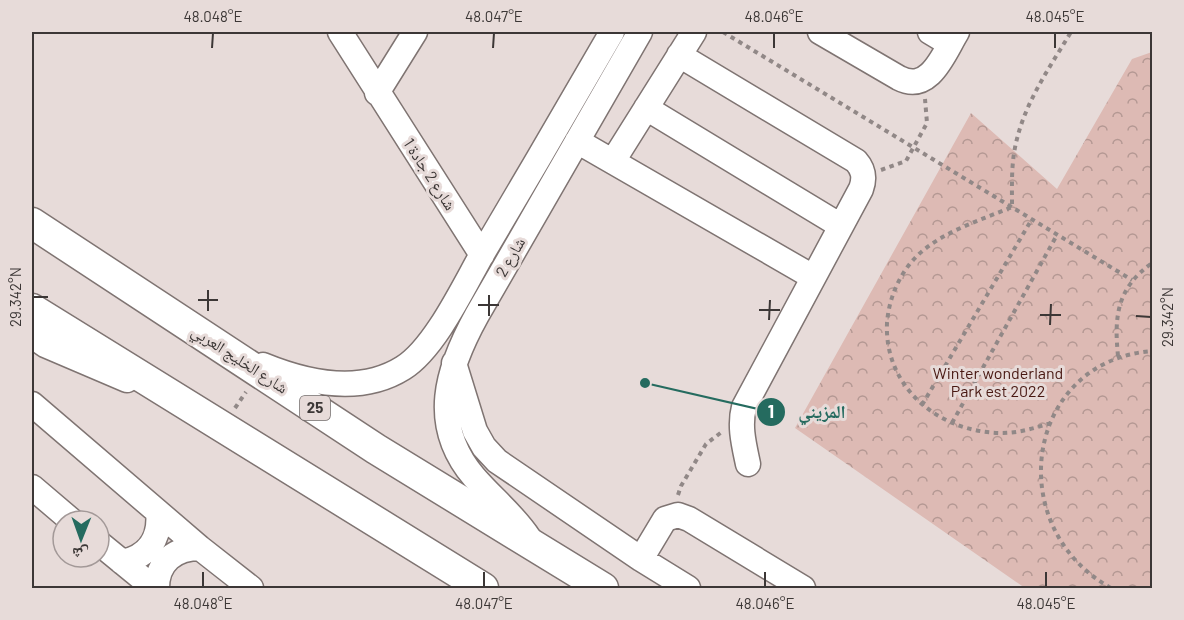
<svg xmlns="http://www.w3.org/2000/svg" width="1184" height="620" font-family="Barlow,'Noto Naskh Arabic',sans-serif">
  <defs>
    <pattern id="park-crowns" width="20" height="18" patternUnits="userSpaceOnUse" patternTransform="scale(1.5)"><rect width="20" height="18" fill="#ddbab4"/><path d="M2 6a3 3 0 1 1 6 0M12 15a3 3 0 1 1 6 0" fill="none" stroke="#b49893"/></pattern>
  </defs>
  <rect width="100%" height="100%" fill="#e7dbd9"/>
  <path fill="url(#park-crowns)" d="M 1152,52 L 1152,588 L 1025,588 L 795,428 L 971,113 L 1057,189 L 1132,59 Z"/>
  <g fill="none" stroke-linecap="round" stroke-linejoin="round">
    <defs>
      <path id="minor" d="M 340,32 L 482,255
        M 820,32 L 899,78 C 930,94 944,53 957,32
        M 930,32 L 950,44
        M 679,55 L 856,161 C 864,170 865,178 861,189 L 744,407 C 739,426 744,445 748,464
        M 377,93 L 415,32
        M 646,108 L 841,226
        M 577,141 L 813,277
        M 613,161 L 694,32
        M 32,336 L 45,345 L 127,380
        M 454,363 L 475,431 L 484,447 L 497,461 L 641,559 L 688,588
        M 263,365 C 307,383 360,395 403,368 C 434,349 463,288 481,256 C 525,182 569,106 612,32
        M 32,404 L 200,548 L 251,588
        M 32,487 L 72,521
        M 529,538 C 514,515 492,498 474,477 C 429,424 447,369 477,315 L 640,32
        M 99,543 L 154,588
        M 641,559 L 665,519 L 678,515 L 689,519 L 803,588
        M 122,562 C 148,557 161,538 158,512
        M 157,588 C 157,562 175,548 200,548"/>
      <path id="major" d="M 32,223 L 376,449 L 603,588
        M 32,309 L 483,588"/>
    </defs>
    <use href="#minor" stroke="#7f7472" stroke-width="27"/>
    <use href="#major" stroke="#7f7472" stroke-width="33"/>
    <path stroke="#918887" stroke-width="4" stroke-dasharray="4.5 4.5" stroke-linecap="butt" d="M 723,32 L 1132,280
      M 881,170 L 906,161 L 927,123 L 925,99
      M 1118,356 C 1114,316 1117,288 1152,263
      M 922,405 L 1032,219
      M 235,408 L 246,392
      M 952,423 L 1057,235
      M 1051,423 C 1035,428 1019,433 1002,433 C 940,433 884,388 887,323 C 889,297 900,272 919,254 C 944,231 981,220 1012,207 C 1012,186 1011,164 1016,143 C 1025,102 1050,67 1071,32
      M 678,495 L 681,486 L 706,444 L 723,431
      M 1111,588 C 1001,527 1025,361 1152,351"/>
    <use href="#minor" stroke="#fff" stroke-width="24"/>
    <use href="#major" stroke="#fff" stroke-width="30"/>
  </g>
  <path fill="none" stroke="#3c3736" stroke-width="2" d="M 212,48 L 213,33M 493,48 L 494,33M 774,48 L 774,33M 1055,48 L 1055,33M 33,297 L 48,297M 198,300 L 218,300M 478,305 L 499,305M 759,310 L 780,310M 208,311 L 208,290M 1040,315 L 1061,315M 489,316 L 489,295M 1136,316 L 1151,317M 769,320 L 770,300M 1050,325 L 1051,304M 203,587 L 203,572M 484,587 L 484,572M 765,587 L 765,572M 1046,587 L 1046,572"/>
  <g text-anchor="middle" stroke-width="6" stroke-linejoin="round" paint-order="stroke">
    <rect fill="#e7dbd9" stroke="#6f6867" stroke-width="1.5" x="300" y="396" width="30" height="24" rx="4.5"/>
    <g font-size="15" font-weight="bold" fill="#3c3736">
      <text x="315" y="413">25</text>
    </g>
    <g font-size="16" fill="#3c3736" stroke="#e7dbd9">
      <text transform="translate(430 174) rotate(57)" y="6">شارع 2 جادة 1</text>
      <text transform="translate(510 257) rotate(-60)" y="6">شارع 2</text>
      <text transform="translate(240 359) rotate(33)" y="6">شارع الخليج العربي</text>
    </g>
    <g font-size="16" fill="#481812" stroke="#e7dbd9">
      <text x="998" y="379">Winter wonderland<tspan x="998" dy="18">Park est 2022</tspan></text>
    </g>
  </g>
  <path fill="none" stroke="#256b5f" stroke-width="2" d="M645 383L771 412"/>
  <g fill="#256b5f" stroke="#e7dbd9" stroke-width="2">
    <circle cx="645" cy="383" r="6"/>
    <circle cx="771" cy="412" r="15"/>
  </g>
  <g font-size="18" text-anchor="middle" font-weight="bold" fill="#fff">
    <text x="771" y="418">1</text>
  </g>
  <g font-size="18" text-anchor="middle" font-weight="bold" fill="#256b5f" stroke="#e7dbd9" stroke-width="6" stroke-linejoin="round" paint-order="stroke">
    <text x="822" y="418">المزيني</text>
  </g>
  <rect width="1184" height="620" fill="none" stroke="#e7dbd9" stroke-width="66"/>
  <g transform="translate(81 539) rotate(181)"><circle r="28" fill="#e7dbd9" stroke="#a39998" stroke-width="1.5"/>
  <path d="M0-4.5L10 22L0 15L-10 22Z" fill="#256b5f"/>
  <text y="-9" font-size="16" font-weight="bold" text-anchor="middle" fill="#3c3736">ش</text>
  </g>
  <rect x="33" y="33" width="1118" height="554" fill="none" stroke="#3c3736" stroke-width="2"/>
  <g font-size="15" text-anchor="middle" fill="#3c3736">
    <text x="213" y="22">48.048°E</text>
    <text x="494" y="22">48.047°E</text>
    <text x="774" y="22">48.046°E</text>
    <text x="1055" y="22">48.045°E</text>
    <text transform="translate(16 297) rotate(-90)" y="5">29.342°N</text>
    <text transform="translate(1168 317) rotate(-90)" y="5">29.342°N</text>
    <text x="203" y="609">48.048°E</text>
    <text x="484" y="609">48.047°E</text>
    <text x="765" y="609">48.046°E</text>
    <text x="1046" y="609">48.045°E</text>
  </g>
</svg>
